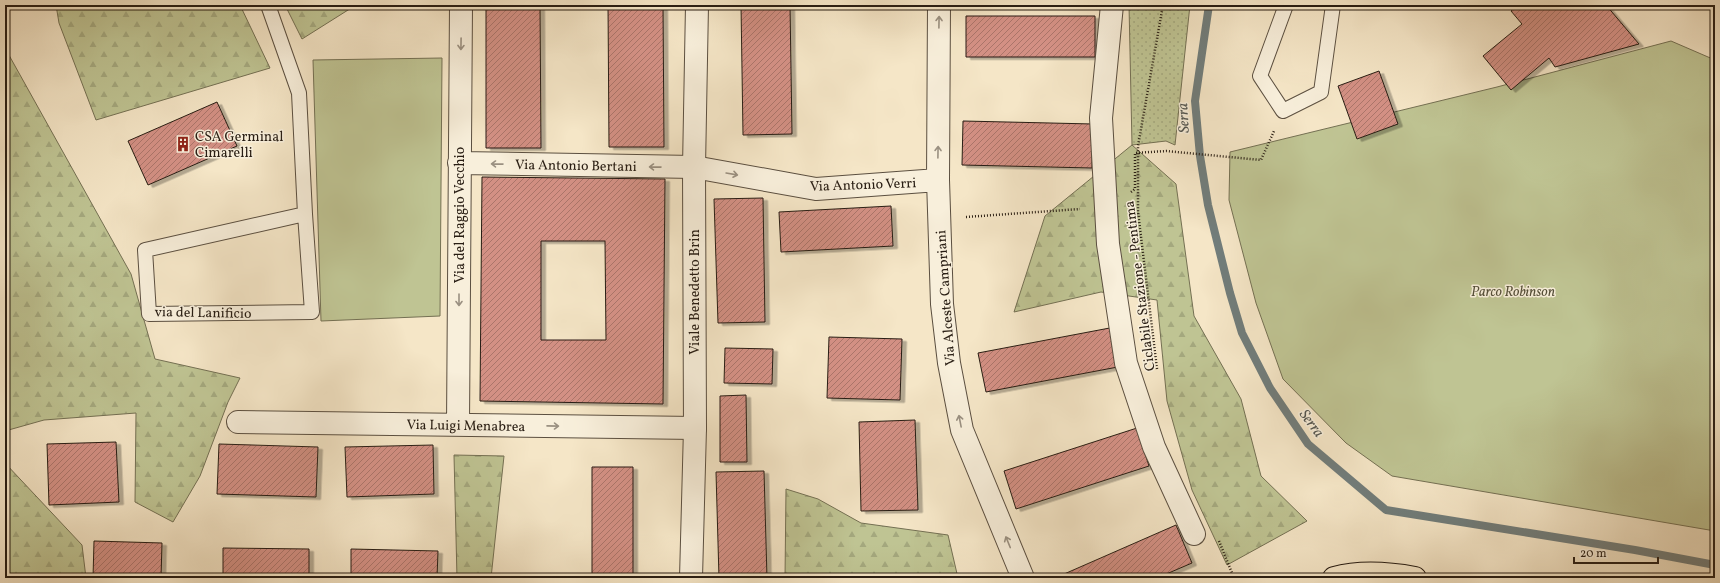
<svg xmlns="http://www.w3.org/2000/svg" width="1720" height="583" font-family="Vollkorn,serif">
  <defs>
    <pattern id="grass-dots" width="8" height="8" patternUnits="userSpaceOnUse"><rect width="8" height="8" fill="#bfc493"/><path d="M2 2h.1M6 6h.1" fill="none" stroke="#a4a87e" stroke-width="1.8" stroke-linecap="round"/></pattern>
    <pattern id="forest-firs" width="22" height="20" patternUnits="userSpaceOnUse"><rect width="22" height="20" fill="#bfc493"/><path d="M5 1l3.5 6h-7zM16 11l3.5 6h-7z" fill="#a4a87e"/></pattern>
    <pattern id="building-hatch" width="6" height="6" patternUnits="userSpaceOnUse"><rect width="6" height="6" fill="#d39084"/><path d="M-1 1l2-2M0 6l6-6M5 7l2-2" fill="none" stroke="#ab756b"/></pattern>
    <filter id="shadow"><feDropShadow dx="4.5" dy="2.5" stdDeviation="0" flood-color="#0004"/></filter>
  </defs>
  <rect width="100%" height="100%" fill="#f5e6c7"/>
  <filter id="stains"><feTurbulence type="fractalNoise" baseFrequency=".005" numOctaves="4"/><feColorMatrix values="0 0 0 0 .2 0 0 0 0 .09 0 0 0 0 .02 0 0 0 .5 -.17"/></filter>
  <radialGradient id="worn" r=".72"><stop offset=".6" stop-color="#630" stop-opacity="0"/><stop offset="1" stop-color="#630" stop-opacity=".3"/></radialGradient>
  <path fill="url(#grass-dots)" stroke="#747053" d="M 1129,5 L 1190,5 L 1175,145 L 1166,141 L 1132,145 Z"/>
  <path fill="url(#forest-firs)" stroke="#747053" d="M 56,5 L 240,5 L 270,68 L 96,120 L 59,23 Z
    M 285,5 L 356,5 L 302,39 Z
    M 5,48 L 131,274 L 155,359 L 240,378 L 228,402 L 200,476 L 173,522 L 135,502 L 136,413 L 44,420 L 5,431 Z
    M 1132,145 L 1176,184 L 1194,316 L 1241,399 L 1261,476 L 1307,521 L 1227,565 L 1192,490 L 1167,401 L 1157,300 L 1101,292 L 1014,312 L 1045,216 Z
    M 454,455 L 504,456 L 491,578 L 457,578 Z
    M 5,463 L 82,545 L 86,578 L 5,578 Z
    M 786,489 L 818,499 L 861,523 L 948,535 L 958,578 L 785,578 Z"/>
  <path fill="#bfc493" stroke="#747053" d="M 1671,41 L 1715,60 L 1715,531 L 1392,476 L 1346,443 L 1283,379 L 1256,303 L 1229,200 L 1230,152 L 1497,87 Z
    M 442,58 L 440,316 L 321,321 L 313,60 Z"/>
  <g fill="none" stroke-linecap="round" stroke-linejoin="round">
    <path stroke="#717d7b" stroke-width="8" d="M 1209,5 L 1195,101 L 1200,156 L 1208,205 L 1230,293 L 1242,333 L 1270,388 L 1308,444 L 1386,510 L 1635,550 L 1715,565"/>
  </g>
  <path fill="url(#building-hatch)" stroke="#281d13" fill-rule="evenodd" filter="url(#shadow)" d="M 486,5 L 540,5 L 541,148 L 486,148 Z
    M 608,5 L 663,5 L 664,147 L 609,147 Z
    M 741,5 L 790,5 L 792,134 L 743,135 Z
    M 1518,5 L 1606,5 L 1639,44 L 1555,67 L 1549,58 L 1511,90 L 1483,56 L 1522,24 L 1511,11 Z
    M 966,16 L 1095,16 L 1095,57 L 966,57 Z
    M 1379,71 L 1398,124 L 1357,139 L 1338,86 Z
    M 217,102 L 237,146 L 148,185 L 128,141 Z
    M 963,121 L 1093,124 L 1092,168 L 962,165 Z
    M 482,177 L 665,179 L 663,404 L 480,401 ZM 541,241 L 605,241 L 606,340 L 541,340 Z
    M 763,198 L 765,322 L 718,323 L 714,199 Z
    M 891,206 L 893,246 L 781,252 L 779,212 Z
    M 1115,327 L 1123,366 L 986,392 L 978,353 Z
    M 829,337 L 902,339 L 900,400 L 827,398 Z
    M 725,348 L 773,349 L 772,384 L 724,383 Z
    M 746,395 L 747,462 L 720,462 L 720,396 Z
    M 915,420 L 918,510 L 861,511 L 859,422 Z
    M 1137,428 L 1149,466 L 1016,509 L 1004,471 Z
    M 116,442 L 119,502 L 49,505 L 47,444 Z
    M 219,444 L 318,447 L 316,497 L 217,494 Z
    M 433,445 L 434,494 L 347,497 L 345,447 Z
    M 592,467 L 633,467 L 633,578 L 592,578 Z
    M 764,471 L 767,578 L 719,578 L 716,472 Z
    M 1176,525 L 1192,563 L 1157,578 L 1055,578 Z
    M 94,541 L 162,543 L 161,578 L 93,578 Z
    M 223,548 L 309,549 L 309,578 L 223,578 Z
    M 351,549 L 438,551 L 437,578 L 351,578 Z"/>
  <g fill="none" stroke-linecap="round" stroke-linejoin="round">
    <defs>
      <path id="service" d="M 268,5 L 299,93 L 305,214 L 312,312 L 149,314 L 145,250 L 305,214
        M 1286,5 L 1260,76 L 1283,111 L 1321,92 L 1333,5"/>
      <path id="minor" d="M 939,5 L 938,180 L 942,304 L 949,363 L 962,430 L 1023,578
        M 1112,5 L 1101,118 L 1108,244 L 1126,363 L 1154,447 L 1194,534
        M 459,163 L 694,167 L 816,189 L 938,180
        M 238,422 L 695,428
        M 458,425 L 461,5"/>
      <path id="tertiary" d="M 691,578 L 695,428 L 694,167 L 697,5"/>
      <path id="primary" d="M 1334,578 C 1360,571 1388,573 1415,578"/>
    </defs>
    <use href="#service" stroke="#5b4f40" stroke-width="16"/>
    <use href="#minor" stroke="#5b4f40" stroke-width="24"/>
    <use href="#tertiary" stroke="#5b4f40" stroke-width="24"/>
    <use href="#primary" stroke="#281d13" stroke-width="24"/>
    <path stroke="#281d13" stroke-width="2.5" stroke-dasharray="1 2" stroke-linecap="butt" d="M 1131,192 L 1135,189 L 1135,153 L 1166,151 L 1261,160 L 1274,131
      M 966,217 L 1080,209
      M 1157,369 L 1138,212 L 1138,146 L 1163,5
      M 1219,541 L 1234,578"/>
    <use href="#service" stroke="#f8efdb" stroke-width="14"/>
    <use href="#minor" stroke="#f8efdb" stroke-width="22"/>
    <use href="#tertiary" stroke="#f8efdb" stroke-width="22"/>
    <use href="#primary" stroke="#f5e6c7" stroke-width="22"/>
  </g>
  <defs><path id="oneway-shaft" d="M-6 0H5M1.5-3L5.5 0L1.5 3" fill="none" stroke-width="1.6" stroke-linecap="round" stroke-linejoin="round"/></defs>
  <g stroke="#9a9081">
    <use href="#oneway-shaft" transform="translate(939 22) rotate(-89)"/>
    <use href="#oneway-shaft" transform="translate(461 44) rotate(91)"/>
    <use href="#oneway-shaft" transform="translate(938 152) rotate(-89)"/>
    <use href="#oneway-shaft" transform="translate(497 164) rotate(-179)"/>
    <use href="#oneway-shaft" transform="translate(655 167) rotate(-179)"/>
    <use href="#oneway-shaft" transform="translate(732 174) rotate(10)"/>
    <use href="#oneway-shaft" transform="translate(459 300) rotate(90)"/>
    <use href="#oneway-shaft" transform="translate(960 421) rotate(-101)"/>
    <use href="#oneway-shaft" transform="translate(553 426) rotate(1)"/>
    <use href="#oneway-shaft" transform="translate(1008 542) rotate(-112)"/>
  </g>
  <defs>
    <symbol id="building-bare" viewBox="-9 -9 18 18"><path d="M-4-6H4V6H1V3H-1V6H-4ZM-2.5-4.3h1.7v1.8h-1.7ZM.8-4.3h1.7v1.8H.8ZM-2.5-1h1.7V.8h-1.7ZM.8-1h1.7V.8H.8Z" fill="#8f2418" stroke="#f8efdb" stroke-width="2.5" paint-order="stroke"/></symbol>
  </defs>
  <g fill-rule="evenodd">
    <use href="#building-bare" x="172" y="133" width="22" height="22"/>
  </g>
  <g text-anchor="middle" stroke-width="3" stroke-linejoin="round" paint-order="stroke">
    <g font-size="14" fill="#281d13" stroke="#f8efdb" text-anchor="start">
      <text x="195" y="141">CSA Germinal<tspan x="195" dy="16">Cimarelli</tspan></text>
    </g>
    <g font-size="14" fill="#281d13" stroke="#f8efdb">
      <text transform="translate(576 165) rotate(1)" y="5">Via Antonio Bertani</text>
      <text transform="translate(863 184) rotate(-2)" y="5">Via Antonio Verri</text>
      <text transform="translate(459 215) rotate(-90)" y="5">Via del Raggio Vecchio</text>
      <text transform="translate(1139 286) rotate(-97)" y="5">Ciclabile Stazione - Pentima</text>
      <text transform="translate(694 292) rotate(-90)" y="5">Viale Benedetto Brin</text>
      <text transform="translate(945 298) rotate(-94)" y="5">Via Alceste Campriani</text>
      <text transform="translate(203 312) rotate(1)" y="5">via del Lanificio</text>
      <text transform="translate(466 425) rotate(1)" y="5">Via Luigi Menabrea</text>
    </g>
    <g font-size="14" font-style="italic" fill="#554f39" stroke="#f8efdb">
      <text x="1513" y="296">Parco Robinson</text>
    </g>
    <g font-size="15" font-style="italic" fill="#525550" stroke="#f8efdb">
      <text transform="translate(1183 118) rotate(-93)" y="5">Serra</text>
      <text transform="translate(1312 423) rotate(53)" y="5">Serra</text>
    </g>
  </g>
  <rect width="1720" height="583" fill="none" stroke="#f5e6c7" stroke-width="20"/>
  <rect x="6" y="6" width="1708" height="571" fill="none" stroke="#281d13" stroke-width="2"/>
  <rect x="10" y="10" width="1700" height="563" fill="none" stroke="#281d13"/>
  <path d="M1574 557v6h84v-6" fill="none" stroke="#281d13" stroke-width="2"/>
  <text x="1580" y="557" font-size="12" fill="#281d13" stroke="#f8efdb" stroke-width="3" paint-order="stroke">20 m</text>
  <rect width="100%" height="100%" filter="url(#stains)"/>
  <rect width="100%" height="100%" fill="url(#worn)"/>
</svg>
